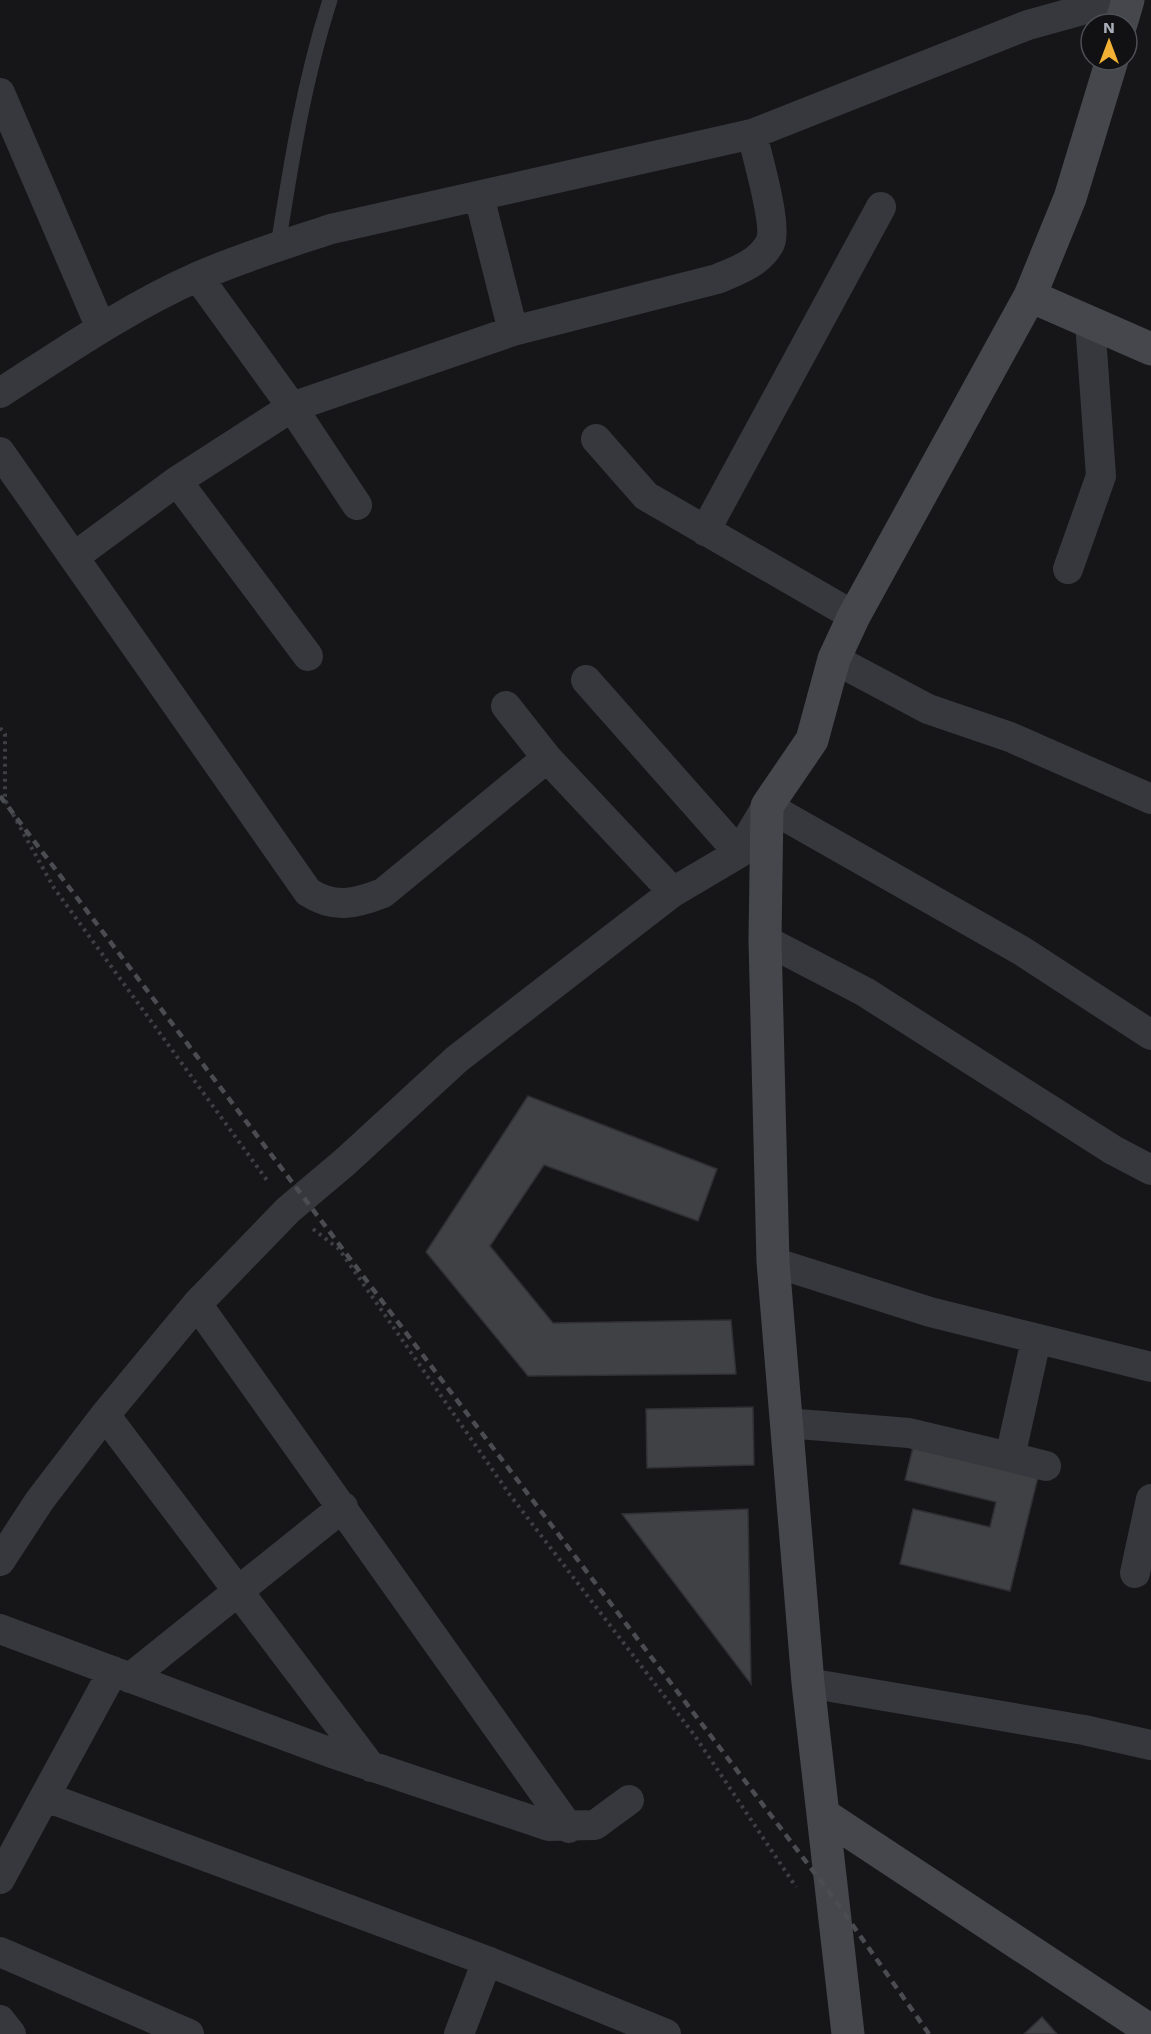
<svg xmlns="http://www.w3.org/2000/svg" width="1151" height="2034" font-family="'Work Sans',sans-serif">
  <rect width="100%" height="100%" fill="#161618"/>
  <path fill="#404145" stroke="#303034" stroke-width="1.5" d="M 528,1096 L 717,1169 L 698,1221 L 544,1165 L 490,1246 L 553,1323 L 731,1320 L 736,1374 L 528,1376 L 426,1252 Z
    M 753,1407 L 754,1465 L 647,1468 L 646,1409 Z
    M 915,1439 L 1040,1469 L 1010,1591 L 900,1564 L 913,1509 L 990,1527 L 996,1502 L 905,1480 Z
    M 748,1509 L 751,1684 L 622,1514 Z
    M 1042,2017 L 1057,2034 L 1024,2034 Z"/>
  <g fill="none" stroke-linecap="round" stroke-linejoin="round">
    <path stroke="#3d3f44" stroke-width="4" stroke-dasharray="3 4.5" stroke-linecap="butt" d="M 0,728 L 5,734 L 5,800 L 54,888 L 269,1183
      M 313,1229 L 339,1249 L 510,1495 L 695,1736 L 796,1887"/>
    <path stroke="#37383d" stroke-width="15" d="M 278,246 C 291,163 304,81 330,0"/>
    <path stroke="#37383d" stroke-width="30" d="M 0,93 L 101,328
      M 479,196 L 513,331
      M 198,277 L 292,407 L 357,505
      M 0,393 C 64,352 127,308 197,277 C 240,258 286,244 331,229 L 752,134 L 1028,25 L 1118,0
      M 596,439 L 646,496 L 854,616
      M 0,452 L 308,892 C 334,909 355,904 383,893 L 547,758
      M 177,481 L 308,656
      M 705,531 L 881,207
      M 74,557 L 177,481 L 292,407 L 513,331 L 717,279 C 736,271 760,263 770,243 C 778,227 757,155 752,134
      M 1068,569 L 1101,476 L 1090,322
      M 834,659 L 928,709 L 1010,737 L 1151,799
      M 586,680 L 739,853
      M 506,706 L 547,758 L 673,892
      M 765,940 L 865,992 L 1113,1150 L 1151,1170
      M 773,1262 L 930,1312 L 1151,1367
      M 197,1304 L 569,1828
      M 1036,1340 L 1010,1457 L 1046,1466
      M 105,1415 L 371,1767
      M 786,1423 L 909,1433 L 1010,1457
      M 0,1561 L 40,1500 L 105,1415 L 197,1304 L 288,1210 L 345,1162 L 457,1059 L 673,892 L 739,853 L 767,806 L 1022,951 L 1151,1035
      M 1135,1573 L 1151,1499
      M 0,1629 L 329,1752 L 549,1826 L 595,1825 L 629,1800
      M 130,1678 L 343,1507
      M 808,1683 L 1084,1730 L 1151,1745
      M 46,1797 L 487,1961 L 666,2034
      M 0,1879 L 113,1671
      M 0,1952 L 189,2034
      M 0,2020 L 11,2034
      M 459,2034 L 487,1961"/>
    <path stroke="#45474d" stroke-width="33" d="M 1121,24 L 1128,0
      M 1030,296 L 1151,349
      M 824,1815 L 1151,2031
      M 848,2034 L 808,1683 L 773,1262 L 765,940 L 767,806 L 812,740 L 834,659 L 854,616 L 1030,296 L 1070,198 L 1112,60"/>
    <path stroke="#4a4c52" stroke-width="4.5" stroke-dasharray="8 6" stroke-linecap="butt" d="M 0,796 L 835,1900 L 929,2034"/>
  </g>
  <g transform="translate(1109 42)"><circle r="28" fill="#111113" stroke="#4d4f55" stroke-width="1.5"/>
  <path d="M0-4.5L10 22L0 15L-10 22Z" fill="#f2b134"/>
  <text y="-9" font-size="16" font-weight="bold" text-anchor="middle" fill="#a8adb8">N</text>
  </g>
</svg>
